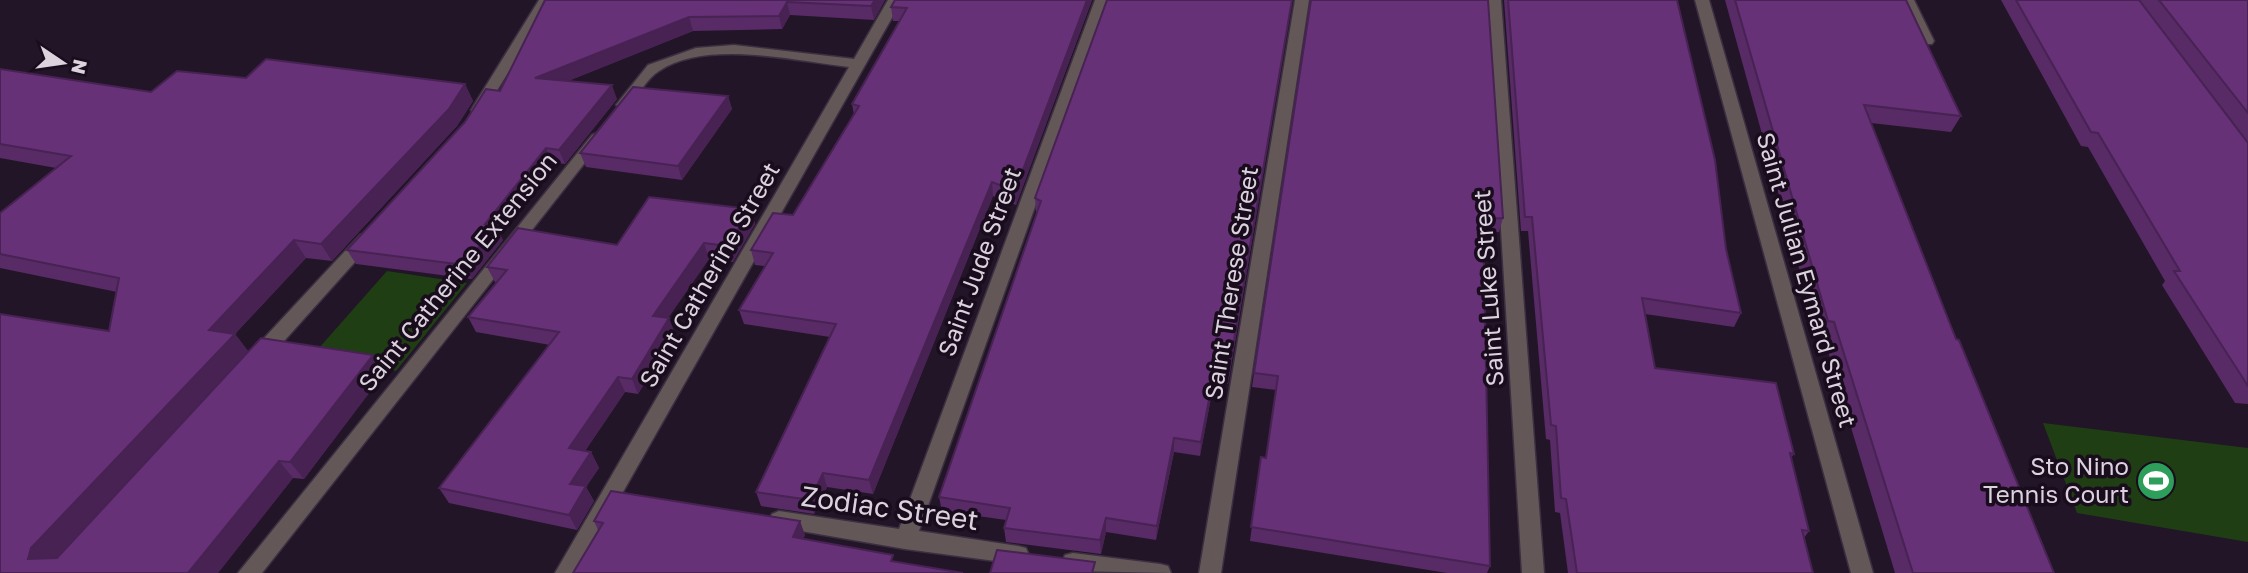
<svg xmlns="http://www.w3.org/2000/svg" width="2248" height="573" font-family="'Golos Text',sans-serif">
  <rect width="100%" height="100%" fill="#221527"/>
  <path fill="#1f3e13" d="M 387,271 L 467,283 L 396,371 L 311,357 Z
    M 2043,423 L 2248,448 L 2248,542 L 2077,513 Z"/>
  <g fill="none" stroke-linecap="round" stroke-linejoin="round">
    <defs>
      <path id="minor" d="M 539,0 L 553,0 L 483,113 L 473,113 L 471,110 Z
        M 888,0 L 902,0 L 577,573 L 555,573 L 849,67 C 796,61 706,39 659,71 C 647,78 637,97 628,108 L 623,109 L 616,105 L 648,65 L 696,48 L 734,45 L 854,59 Z
        M 1095,0 L 1109,0 L 919,531 L 1018,546 L 1026,548 L 1029,555 L 1026,562 L 1018,564 L 905,549 L 772,526 L 769,520 L 772,514 L 779,511 L 899,529 Z
        M 1295,0 L 1309,0 L 1221,573 L 1199,573 Z
        M 1487,0 L 1501,0 L 1544,573 L 1522,573 Z
        M 1695,0 L 1709,0 L 1873,573 L 1851,573 Z
        M 1900,0 L 1914,0 L 1934,41 L 1932,44 L 1922,44 Z
        M 597,133 L 602,135 L 605,138 L 602,141 L 262,573 L 238,573 L 592,135 Z
        M 366,233 L 374,239 L 372,243 L 267,360 L 253,360 L 251,355 L 253,350 L 360,235 Z
        M 1073,553 L 1160,564 L 1168,566 L 1171,573 L 1073,571 L 1065,569 L 1062,562 L 1065,555 Z"/>
    </defs>
    <use href="#minor" stroke="#3c2f41" stroke-width="3"/>
    <use href="#minor" fill="#645758" fill-rule="evenodd"/>
  </g>
  <path fill="#582a66" d="M 545,0 L 885,0 L 874,20 L 790,15 L 782,29 L 693,31 L 568,81 L 617,99 L 565,164 L 552,162 L 498,231 L 503,240 L 472,279 L 356,264 L 347,250 L 500,91 Z
    M 895,0 L 1092,0 L 1016,205 L 993,196 L 873,494 L 827,487 L 814,514 L 761,506 L 756,492 L 830,337 L 744,324 L 739,310 L 765,266 L 755,265 L 751,250 L 793,215 L 854,115 L 852,104 L 900,21 L 893,21 L 891,7 Z
    M 1107,0 L 1292,0 L 1228,384 L 1214,382 L 1200,456 L 1174,452 L 1156,540 L 1106,532 L 1101,554 L 1006,542 L 1004,528 L 1006,520 L 942,511 L 939,497 L 1037,213 L 1036,212 L 1035,198 Z
    M 1488,0 L 1503,218 L 1499,232 L 1484,233 L 1490,566 L 1487,573 L 1447,573 L 1250,541 L 1261,457 L 1266,458 L 1276,390 L 1252,387 L 1254,373 Z
    M 1504,0 L 1677,0 L 1726,249 L 1741,313 L 1734,327 L 1645,314 L 1655,368 L 1794,454 L 1791,458 L 1809,531 L 1804,538 L 1813,573 L 1568,573 L 1560,513 L 1555,512 L 1550,440 L 1546,439 L 1528,231 L 1521,231 Z
    M 1725,0 L 1906,0 L 1961,116 L 1951,132 L 1871,123 L 1956,339 L 2054,573 L 1895,573 L 1824,338 L 1818,337 Z
    M 2001,0 L 2139,0 L 2248,143 L 2248,404 L 2235,403 L 2162,285 L 2165,281 L 2088,147 L 2081,146 Z
    M 2139,0 L 2248,0 L 2248,142 Z
    M 0,69 L 151,92 L 246,78 L 465,84 L 473,101 L 457,126 L 332,261 L 306,258 L 235,334 L 248,351 L 56,558 L 373,355 L 385,372 L 304,479 L 293,478 L 218,573 L 0,573 L 109,331 L 117,292 L 0,268 L 0,213 L 56,168 L 0,158 Z
    M 728,96 L 732,109 L 682,180 L 586,167 L 580,153 Z
    M 750,209 L 755,224 L 733,262 L 709,259 L 668,318 L 675,334 L 638,394 L 625,392 L 585,451 L 591,452 L 599,468 L 586,487 L 594,501 L 577,530 L 449,503 L 439,488 L 550,345 L 476,332 L 468,317 L 496,283 L 495,282 L 487,267 L 617,245 Z
    M 594,521 L 805,535 L 803,539 L 895,562 L 598,530 Z"/>
  <path fill="#472253" d="M 875,0 L 885,0 L 874,20 L 871,6 Z
    M 1087,0 L 1092,0 L 1016,205 L 1015,191 Z
    M 1292,0 L 1228,384 L 1229,370 Z
    M 787,2 L 790,15 L 782,29 L 779,16 Z
    M 689,17 L 693,31 L 541,92 L 535,78 Z
    M 465,84 L 473,101 L 457,126 L 332,261 L 321,244 Z
    M 612,85 L 617,99 L 565,164 L 559,150 Z
    M 728,96 L 732,109 L 682,180 L 678,166 Z
    M 546,148 L 552,162 L 498,231 L 503,240 L 472,279 L 464,265 L 485,224 Z
    M 992,182 L 993,196 L 873,494 L 869,480 Z
    M 750,209 L 755,224 L 733,262 L 728,246 Z
    M 294,240 L 306,258 L 235,334 L 248,351 L 50,565 L 28,559 L 31,548 L 209,330 Z
    M 704,243 L 709,259 L 659,331 L 653,316 Z
    M 669,318 L 675,334 L 638,394 L 632,379 Z
    M 373,355 L 385,372 L 304,479 L 290,462 Z
    M 1215,368 L 1214,382 L 1200,456 L 1201,442 Z
    M 618,377 L 625,392 L 577,463 L 569,448 Z
    M 1174,438 L 1174,452 L 1156,540 L 1157,526 Z
    M 591,452 L 599,468 L 586,487 L 594,501 L 577,530 L 569,515 L 570,484 Z
    M 279,461 L 293,478 L 218,573 L 188,573 Z
    M 823,473 L 827,487 L 814,514 L 810,500 Z
    M 1106,518 L 1106,532 L 1101,554 L 1100,540 Z
    M 800,521 L 805,535 L 798,552 L 793,537 Z"/>
  <path fill="#663177" stroke="#472253" stroke-width="2" d="M 545,0 L 875,0 L 871,6 L 787,2 L 779,16 L 689,17 L 535,78 L 612,85 L 559,150 L 546,148 L 485,224 L 496,226 L 464,265 L 347,250 L 465,122 L 486,89 L 500,91 Z
    M 895,0 L 1087,0 L 1015,191 L 992,182 L 869,480 L 823,473 L 810,500 L 756,492 L 836,324 L 739,310 L 773,253 L 751,250 L 773,213 L 793,215 L 859,106 L 852,104 L 907,8 L 891,7 Z
    M 1107,0 L 1292,0 L 1229,370 L 1215,368 L 1201,442 L 1174,438 L 1157,526 L 1106,518 L 1100,540 L 1004,528 L 1010,508 L 939,497 L 1041,201 L 1035,198 Z
    M 1311,0 L 1488,0 L 1503,218 L 1483,219 L 1490,566 L 1251,527 L 1261,457 L 1266,458 L 1278,376 L 1254,373 Z
    M 1508,0 L 1677,0 L 1715,160 L 1726,249 L 1741,313 L 1642,298 L 1655,368 L 1776,383 L 1794,454 L 1790,453 L 1809,531 L 1802,530 L 1813,573 L 1577,573 L 1566,499 L 1561,498 L 1556,426 L 1551,425 L 1532,217 L 1525,217 Z
    M 1735,0 L 1906,0 L 1961,116 L 1864,105 L 1956,339 L 1959,340 L 2054,573 L 1913,573 L 1834,322 L 1828,321 Z
    M 2016,0 L 2139,0 L 2248,143 L 2248,386 L 2174,271 L 2180,271 L 2098,133 L 2091,132 Z
    M 2159,0 L 2248,0 L 2248,113 Z
    M 266,59 L 465,84 L 449,109 L 321,244 L 294,240 L 209,330 L 235,334 L 31,548 L 28,559 L 57,558 L 261,338 L 373,355 L 290,462 L 279,461 L 188,573 L 0,573 L 0,314 L 109,331 L 119,278 L 0,254 L 0,213 L 71,156 L 0,144 L 0,69 L 151,92 L 177,71 L 246,78 Z
    M 633,87 L 728,96 L 678,166 L 580,153 Z
    M 649,197 L 750,209 L 728,246 L 704,243 L 653,316 L 669,318 L 632,379 L 618,377 L 569,448 L 591,452 L 570,484 L 586,486 L 569,515 L 439,488 L 559,332 L 468,317 L 507,270 L 487,267 L 518,228 L 617,245 Z
    M 611,491 L 800,521 L 793,537 L 893,555 L 891,561 L 963,573 L 573,573 L 603,523 L 594,521 Z
    M 997,550 L 1095,562 L 1092,573 L 990,573 Z"/>
  <defs>
    <symbol id="stadium-disc" viewBox="-11 -11 22 22"><circle r="9.5" fill="#2e9e5b" stroke="#190c1d"/><path d="M0-5a6.5 5 0 1 0 0 10a6.5 5 0 1 0 0-10ZM-3.5-1.8h7v3.6h-7Z" fill="#fff"/></symbol>
  </defs>
  <g fill-rule="evenodd">
    <use href="#stadium-disc" x="2134" y="459" width="44" height="44"/>
  </g>
  <g text-anchor="middle" stroke-width="7" stroke-linejoin="round" paint-order="stroke">
    <g font-size="24" fill="#dbd2de" stroke="#190c1d">
      <text transform="translate(980 262) rotate(-70)" y="8">Saint Jude Street</text>
      <text transform="translate(458 272) rotate(-51)" y="8">Saint Catherine Extension</text>
      <text transform="translate(710 275) rotate(-60)" y="8">Saint Catherine Street</text>
      <text transform="translate(1806 280) rotate(74)" y="8">Saint Julian Eymard Street</text>
      <text transform="translate(1232 283) rotate(-81)" y="8">Saint Therese Street</text>
      <text transform="translate(1489 288) rotate(-94)" y="8">Saint Luke Street</text>
    </g>
    <g font-size="24" fill="#dbd2de" stroke="#190c1d" text-anchor="end">
      <text x="2129" y="475">Sto Nino<tspan x="2129" dy="28">Tennis Court</tspan></text>
    </g>
    <g font-size="28" fill="#dbd2de" stroke="#190c1d">
      <text transform="translate(890 508) rotate(8)" y="10">Zodiac Street</text>
    </g>
  </g>
  <g transform="translate(63 63) rotate(103)" stroke="#190c1d" stroke-width="5" paint-order="stroke">
  <path d="M0-5L12 26L0 18L-12 26Z" fill="#dbd2de"/>
  <text y="-10" font-size="19" font-weight="bold" text-anchor="middle" fill="#dbd2de">N</text>
  </g>
</svg>
